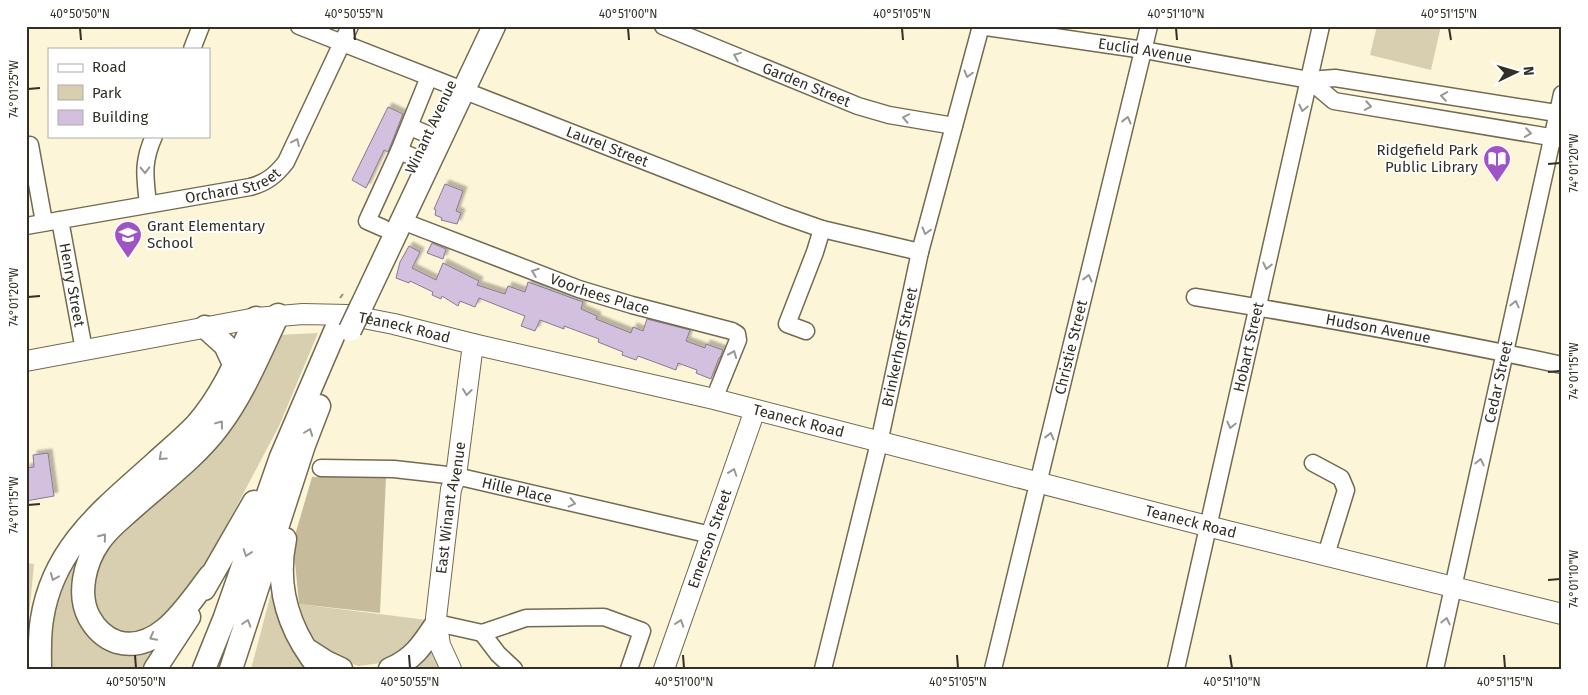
<svg xmlns="http://www.w3.org/2000/svg" width="1588" height="695" font-family="'Fira Sans',sans-serif">
  <defs>
    <filter id="shadow"><feDropShadow dx="4" dy="-4" stdDeviation="1" flood-color="#0004"/></filter>
  </defs>
  <rect width="100%" height="100%" fill="#fdf5d8"/>
  <path fill="#d8cfb0" d="M 1377,26 L 1441,26 L 1431,70 L 1370,55 Z
    M 318,333 L 279,426 L 198,579 L 165,621 L 139,637 L 112,628 L 97,612 L 91,581 L 104,552 L 132,523 L 277,335 Z
    M 76,551 L 83,551 L 75,593 L 131,653 L 154,651 L 140,669 L 48,669 L 52,601 Z
    M 26,563 L 34,564 L 28,627 L 28,669 L 26,669 Z
    M 274,582 L 313,669 L 251,669 Z
    M 299,604 L 427,620 L 417,643 L 388,662 L 359,666 L 328,657 L 307,631 Z
    M 430,648 L 441,669 L 404,669 Z"/>
  <path fill="#c6bc9b" d="M 312,477 L 386,477 L 380,613 L 299,604 L 293,542 Z"/>
  <path fill="#d3c0de" stroke="#887990" filter="url(#shadow)" d="M 388,107 L 403,114 L 388,152 L 384,150 L 366,188 L 352,180 Z
    M 445,184 L 463,191 L 456,211 L 461,213 L 457,224 L 441,220 L 442,218 L 435,215 L 436,210 L 434,209 Z
    M 432,243 L 446,249 L 443,259 L 427,253 Z
    M 409,246 L 420,252 L 412,268 L 436,280 L 443,263 L 479,281 L 477,285 L 505,294 L 508,286 L 525,292 L 528,282 L 583,302 L 581,309 L 597,316 L 596,319 L 631,333 L 633,327 L 643,331 L 647,319 L 690,330 L 686,341 L 705,348 L 706,344 L 723,350 L 720,358 L 719,358 L 711,379 L 696,373 L 697,370 L 678,363 L 676,370 L 638,356 L 636,360 L 622,355 L 623,352 L 598,342 L 599,339 L 564,326 L 564,329 L 540,320 L 535,331 L 521,326 L 525,316 L 499,306 L 479,298 L 475,307 L 460,301 L 458,306 L 442,296 L 441,299 L 432,295 L 433,292 L 410,281 L 409,283 L 396,278 L 400,262 Z
    M 48,453 L 54,496 L 26,501 L 26,468 L 34,467 L 33,455 Z"/>
  <g fill="none" stroke-linecap="round" stroke-linejoin="round">
    <defs>
      <g id="minor">
        <path id="s1" d="M 299,26 L 782,215 L 822,229 L 920,252"/>
        <path id="s2" d="M 663,26 L 858,106 L 889,115 L 954,126"/>
        <path id="s3" d="M 979,26 L 1144,50 L 1309,80 L 1335,78 L 1562,114"/>
        <path d="M 192,49 L 201,26"/>
        <path d="M 1309,80 L 1334,101 L 1562,139"/>
        <path d="M 410,127 L 427,134"/>
        <path d="M 30,145 L 44,222"/>
        <path d="M 399,151 L 416,158"/>
        <path d="M 148,204 C 145,176 142,163 154,136"/>
        <path id="s4" d="M 60,220 L 84,350"/>
        <path id="s5" d="M 402,221 L 579,289 L 632,305 L 732,331 L 737,334 L 738,340 L 714,399"/>
        <path id="s6" d="M 26,226 L 250,187 C 266,183 276,175 286,162 L 350,26"/>
        <path d="M 383,228 L 367,221 L 399,151 L 429,77"/>
        <path id="s7" d="M 1195,297 C 1318,317 1440,339 1562,365"/>
        <path d="M 806,331 L 787,324 L 815,252 L 822,229"/>
        <path d="M 1313,463 L 1341,478 L 1346,490 L 1326,555"/>
        <path id="s8" d="M 321,468 L 394,469 L 456,476 L 711,535"/>
        <path d="M 437,623 L 482,633 L 526,618 L 604,617 L 642,631 L 629,669"/>
        <path d="M 482,633 L 498,654 L 514,669"/>
        <path id="s9" d="M 823,669 L 879,443 L 920,252 L 981,26"/>
        <path id="s10" d="M 993,669 L 1149,26"/>
        <path id="s11" d="M 1176,669 L 1321,26"/>
        <path id="s12" d="M 1435,669 L 1562,94"/>
      </g>
      <g id="major">
        <path id="s13" d="M 26,361 L 256,318 L 303,314 L 348,315 L 394,324 L 473,344 L 714,399 L 1207,526 L 1562,614"/>
        <path id="s14" d="M 451,669 L 440,645 L 436,618 L 451,489 L 456,476 L 473,344"/>
        <path id="s15" d="M 664,669 L 755,410"/>
      </g>
      <path id="highway" d="M 361,307 L 494,26
        M 205,327 L 225,345 L 234,364
        M 285,539 C 275,587 289,631 320,669
        M 210,576 C 188,604 159,654 117,642 C 105,638 95,628 89,617 C 77,594 85,562 99,542 C 108,528 122,518 134,507 C 163,481 196,457 219,426 C 244,393 260,352 278,315
        M 204,589 L 254,502
        M 309,651 L 326,662 L 341,669
        M 40,669 C 40,652 39,636 42,619 C 53,547 104,509 155,463 C 169,450 184,438 197,424 C 224,393 239,355 256,318
        M 155,669 L 189,617
        M 204,669 L 225,617 L 281,457 L 336,329
        M 231,669 L 304,445 L 319,406
        M 390,669 C 414,659 423,644 437,623"/>
    </defs>
    <use href="#minor" stroke="#726a51" stroke-width="19"/>
    <use href="#major" stroke="#726a51" stroke-width="22"/>
    <use href="#highway" stroke="#726a51" stroke-width="25"/>
    <path stroke="#96907c" stroke-width="2" stroke-dasharray="5 2.5" stroke-linecap="butt" d="M 340,298 L 343,294"/>
    <use href="#minor" stroke="#fff" stroke-width="16"/>
    <use href="#major" stroke="#fff" stroke-width="20"/>
    <use href="#highway" stroke="#fff" stroke-width="22"/>
    <defs>
      <path id="highway-bridge" d="M 350,330 L 361,307"/>
    </defs>
    <use href="#highway-bridge" stroke="#726a51" stroke-width="25" stroke-linecap="butt"/>
    <use href="#highway-bridge" stroke="#fff" stroke-width="22"/>
  </g>
  <defs><path id="oneway-chevron" d="M-2-3.5L2.5 0L-2 3.5" fill="none" stroke-width="1.6" stroke-linecap="round" stroke-linejoin="round" transform="scale(1.25)"/></defs>
  <g stroke="#989792">
    <use href="#oneway-chevron" transform="translate(737 56) rotate(-158)"/>
    <use href="#oneway-chevron" transform="translate(968 74) rotate(105)"/>
    <use href="#oneway-chevron" transform="translate(1444 96) rotate(-171)"/>
    <use href="#oneway-chevron" transform="translate(1368 106) rotate(10)"/>
    <use href="#oneway-chevron" transform="translate(1303 108) rotate(103)"/>
    <use href="#oneway-chevron" transform="translate(906 118) rotate(-169)"/>
    <use href="#oneway-chevron" transform="translate(1127 120) rotate(-76)"/>
    <use href="#oneway-chevron" transform="translate(1528 133) rotate(9)"/>
    <use href="#oneway-chevron" transform="translate(296 142) rotate(-65)"/>
    <use href="#oneway-chevron" transform="translate(145 170) rotate(89)"/>
    <use href="#oneway-chevron" transform="translate(926 231) rotate(105)"/>
    <use href="#oneway-chevron" transform="translate(1267 266) rotate(103)"/>
    <use href="#oneway-chevron" transform="translate(535 272) rotate(-159)"/>
    <use href="#oneway-chevron" transform="translate(1088 278) rotate(-76)"/>
    <use href="#oneway-chevron" transform="translate(1515 304) rotate(-77)"/>
    <use href="#oneway-chevron" transform="translate(733 354) rotate(-68)"/>
    <use href="#oneway-chevron" transform="translate(467 392) rotate(97)"/>
    <use href="#oneway-chevron" transform="translate(220 424) rotate(-53)"/>
    <use href="#oneway-chevron" transform="translate(1231 425) rotate(103)"/>
    <use href="#oneway-chevron" transform="translate(309 432) rotate(-69)"/>
    <use href="#oneway-chevron" transform="translate(1050 436) rotate(-76)"/>
    <use href="#oneway-chevron" transform="translate(162 457) rotate(138)"/>
    <use href="#oneway-chevron" transform="translate(1480 462) rotate(-78)"/>
    <use href="#oneway-chevron" transform="translate(733 472) rotate(-71)"/>
    <use href="#oneway-chevron" transform="translate(572 503) rotate(13)"/>
    <use href="#oneway-chevron" transform="translate(103 537) rotate(-51)"/>
    <use href="#oneway-chevron" transform="translate(247 553) rotate(109)"/>
    <use href="#oneway-chevron" transform="translate(54 577) rotate(112)"/>
    <use href="#oneway-chevron" transform="translate(1446 621) rotate(-77)"/>
    <use href="#oneway-chevron" transform="translate(247 623) rotate(-72)"/>
    <use href="#oneway-chevron" transform="translate(680 623) rotate(-71)"/>
    <use href="#oneway-chevron" transform="translate(153 637) rotate(152)"/>
  </g>
  <path fill="none" stroke="#322f24" stroke-width="2" d="M 80,28 L 81,40M 354,28 L 355,40M 628,28 L 629,40M 902,28 L 903,40M 1176,28 L 1177,40M 1449,28 L 1451,40M 28,89 L 40,88M 1548,164 L 1560,163M 28,297 L 40,296M 1548,372 L 1560,371M 28,505 L 40,504M 1548,580 L 1560,579M 135,655 L 136,668M 409,655 L 410,668M 683,655 L 684,668M 957,655 L 958,668M 1230,655 L 1232,668M 1504,655 L 1505,668"/>
  <defs>
    <symbol id="library-pin" viewBox="-11 -11 22 30"><path d="M0 17L-7.5 6A9.5 9.5 0 1 1 7.5 6Z" fill="#9f53c5" stroke="#fff"/><path d="M-6-4Q-3-5.5-.7-3.5V5Q-3 3-6 4ZM6-4Q3-5.5 .7-3.5V5Q3 3 6 4Z" fill="#fff"/></symbol>
    <symbol id="school-pin" viewBox="-11 -11 22 30"><path d="M0 17L-7.5 6A9.5 9.5 0 1 1 7.5 6Z" fill="#9f53c5" stroke="#fff"/><path d="M0-5L7-2L0 1L-7-2ZM-4 1L0 2.5L4 1V4Q0 6-4 4Z" fill="#fff"/></symbol>
  </defs>
  <g fill-rule="evenodd">
    <use href="#library-pin" x="1481" y="143" width="32" height="43"/>
    <use href="#school-pin" x="112" y="219" width="32" height="43"/>
  </g>
  <g text-anchor="middle" stroke-width="4" stroke-linejoin="round" paint-order="stroke">
    <g font-size="15" fill="#322f24" stroke="#fff">
      <text dy="5" stroke="none"><textPath href="#s3" startOffset="168">Euclid Avenue</textPath></text>
      <text dy="5" stroke="none"><textPath href="#s2" startOffset="155">Garden Street</textPath></text>
      <text transform="translate(431 127) rotate(-65)" y="5">Winant Avenue</text>
      <text dy="5" stroke="none"><textPath href="#s1" startOffset="331">Laurel Street</textPath></text>
      <text dy="5" stroke="none"><textPath href="#s6" startOffset="211">Orchard Street</textPath></text>
      <text dy="5" stroke="none"><textPath href="#s4" startOffset="66">Henry Street</textPath></text>
      <text dy="5" stroke="none"><textPath href="#s5" startOffset="211">Voorhees Place</textPath></text>
      <text dy="5" stroke="none"><textPath href="#s13" startOffset="384">Teaneck Road</textPath></text>
      <text dy="5" stroke="none"><textPath href="#s7" startOffset="186">Hudson Avenue</textPath></text>
      <text dy="5" stroke="none"><textPath href="#s9" startOffset="331">Brinkerhoff Street</textPath></text>
      <text dy="5" stroke="none"><textPath href="#s11" startOffset="330">Hobart Street</textPath></text>
      <text dy="5" stroke="none"><textPath href="#s10" startOffset="331">Christie Street</textPath></text>
      <text dy="5" stroke="none"><textPath href="#s12" startOffset="294">Cedar Street</textPath></text>
      <text dy="5" stroke="none"><textPath href="#s13" startOffset="789">Teaneck Road</textPath></text>
      <text dy="5" stroke="none"><textPath href="#s8" startOffset="198">Hille Place</textPath></text>
      <text dy="5" stroke="none"><textPath href="#s14" startOffset="165">East Winant Avenue</textPath></text>
      <text dy="5" stroke="none"><textPath href="#s13" startOffset="1194">Teaneck Road</textPath></text>
      <text dy="5" stroke="none"><textPath href="#s15" startOffset="138">Emerson Street</textPath></text>
    </g>
    <g font-size="15" fill="#322f24" stroke="#fff" text-anchor="end">
      <text x="1478" y="155">Ridgefield Park<tspan x="1478" dy="17">Public Library</tspan></text>
      <text x="147" y="231" text-anchor="start">Grant Elementary<tspan x="147" dy="17">School</tspan></text>
    </g>
  </g>
  <rect width="1588" height="695" fill="none" stroke="#ffffff" stroke-width="55"/>
  <rect x="48" y="48" width="162" height="90" fill="#ffffff" stroke="#adaca7"/>
  <rect x="58" y="64" width="25" height="8" fill="#ffffff" stroke="#adaca7"/>
  <text x="92" y="72" font-size="15" fill="#322f24">Road</text>
  <rect x="58" y="85" width="25" height="15" fill="#d8cfb0" stroke="#adaca7"/>
  <text x="92" y="98" font-size="15" fill="#322f24">Park</text>
  <rect x="58" y="110" width="25" height="15" fill="#d3c0de" stroke="#adaca7"/>
  <text x="92" y="122" font-size="15" fill="#322f24">Building</text>
  <g transform="translate(1516 72) rotate(85)" stroke="#ffffff" stroke-width="4" paint-order="stroke">
  <path d="M0-4L9 19L0 12L-9 19Z" fill="#322f24"/>
  <text y="-8" font-size="14" font-weight="bold" text-anchor="middle" fill="#322f24">N</text>
  </g>
  <rect x="28" y="28" width="1532" height="640" fill="none" stroke="#322f24" stroke-width="2"/>
  <g font-size="12" text-anchor="middle" fill="#322f24">
    <text x="80" y="18">40°50'50"N</text>
    <text x="354" y="18">40°50'55"N</text>
    <text x="628" y="18">40°51'00"N</text>
    <text x="902" y="18">40°51'05"N</text>
    <text x="1176" y="18">40°51'10"N</text>
    <text x="1449" y="18">40°51'15"N</text>
    <text transform="translate(14 89) rotate(-90)" y="4">74°01'25"W</text>
    <text transform="translate(1574 163) rotate(-90)" y="4">74°01'20"W</text>
    <text transform="translate(14 297) rotate(-90)" y="4">74°01'20"W</text>
    <text transform="translate(1574 371) rotate(-90)" y="4">74°01'15"W</text>
    <text transform="translate(14 505) rotate(-90)" y="4">74°01'15"W</text>
    <text transform="translate(1574 579) rotate(-90)" y="4">74°01'10"W</text>
    <text x="136" y="686">40°50'50"N</text>
    <text x="410" y="686">40°50'55"N</text>
    <text x="684" y="686">40°51'00"N</text>
    <text x="958" y="686">40°51'05"N</text>
    <text x="1232" y="686">40°51'10"N</text>
    <text x="1505" y="686">40°51'15"N</text>
  </g>
</svg>
